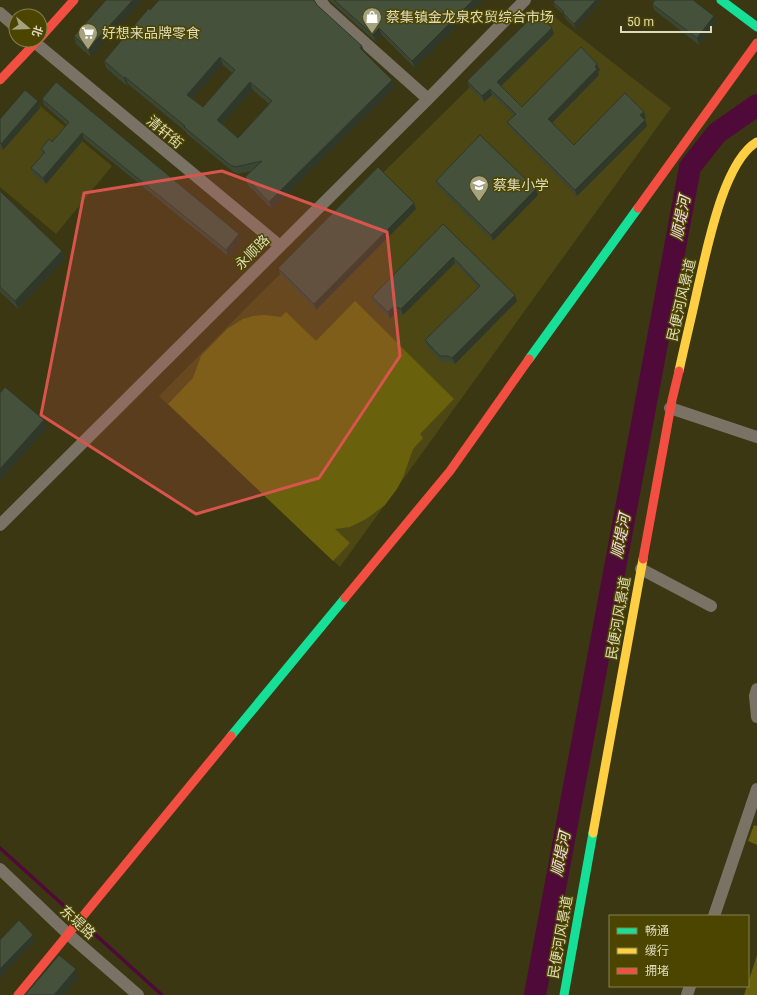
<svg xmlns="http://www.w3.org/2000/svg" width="757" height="995" font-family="Roboto,'Noto Sans SC',sans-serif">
  <rect width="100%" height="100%" fill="#3a3712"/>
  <path fill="#4d4714" d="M 547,11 L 671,108 L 340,567 L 159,396 L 259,295 Z
    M 27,95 L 112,166 L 56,234 L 0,187 L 0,127 Z"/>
  <path fill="#6a610d" d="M 355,301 L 454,399 L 420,434 L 423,438 L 413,449 L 404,475 L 397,489 L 385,505 L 366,519 L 350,527 L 335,529 L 350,543 L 333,561 L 168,404 L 193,378 L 201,356 L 227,329 L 243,319 L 253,316 L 264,315 L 281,317 L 286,312 L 316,341 Z
    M 754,825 L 757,826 L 757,845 L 748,841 Z
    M 757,955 L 757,995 L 744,995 L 747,986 L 748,986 L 748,983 Z"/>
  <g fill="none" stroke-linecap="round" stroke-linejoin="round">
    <path stroke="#500a39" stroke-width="3.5" d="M 0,848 L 72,913
      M 88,928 L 162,995"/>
    <path stroke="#500a39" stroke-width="22" d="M 535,995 L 690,167 L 717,133 L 757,105"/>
    <path stroke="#7a7264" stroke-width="12" d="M 320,0 L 326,8 L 428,99
      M 0,13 L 16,27
      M 32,40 L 280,246
      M 670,408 L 757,437
      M 0,525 L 428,99 L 525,0
      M 641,569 L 711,606
      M 757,689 L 755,696 L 757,717
      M 0,869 L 68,934 L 138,995
      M 714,916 L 757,789
      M 687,995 L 690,986"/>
    <path stroke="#16e098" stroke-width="9" d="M 721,0 L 757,27
      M 529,359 L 638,208
      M 231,736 L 345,598
      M 564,995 L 593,833"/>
    <path stroke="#ffcf43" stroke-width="9" d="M 679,371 C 685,343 692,315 698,287 C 707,250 723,162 757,142
      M 593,833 L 643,559"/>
    <path stroke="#f24e42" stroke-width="9" d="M 40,38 L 74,0
      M 0,80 L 38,40
      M 638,208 L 757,43
      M 643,559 L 672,400 L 679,371
      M 345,598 L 450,471 L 529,359
      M 18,995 L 231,736"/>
  </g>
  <path fill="#3b4633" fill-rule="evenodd" d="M 106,0 L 91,57 L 76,44 L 74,36 Z
    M 329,0 L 483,0 L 415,68 L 382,35 L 376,42 L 332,3 Z
    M 555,0 L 602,0 L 576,29 L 565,18 L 564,15 L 555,7 L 553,2 Z
    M 652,4 L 716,22 L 699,45 L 654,10 Z
    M 317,5 L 392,80 L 395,87 L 272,209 L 248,185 L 245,177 L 251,171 L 237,174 L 232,171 L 187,134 L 186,132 L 128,84 L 127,86 L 106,68 L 104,61 L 150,10 ZM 223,65 L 232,73 L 203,107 L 192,99 ZM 253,90 L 269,104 L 238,138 L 223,124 Z
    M 554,34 L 501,86 L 522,107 L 600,70 L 598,72 L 599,75 L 552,123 L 574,145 L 646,118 L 644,120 L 647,126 L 577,196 L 510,128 L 507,122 L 514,116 L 492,95 L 484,102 L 469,87 L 467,81 Z
    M 42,99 L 241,240 L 228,256 L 84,139 L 46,184 L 33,174 L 31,168 L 43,154 L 41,149 L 52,142 L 67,125 L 44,105 Z
    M 40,108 L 3,150 L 0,147 L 0,119 Z
    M 436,181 L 536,189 L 538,195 L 493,241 L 438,187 Z
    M 0,191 L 62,251 L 65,259 L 18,309 L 0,292 Z
    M 416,209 L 316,310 L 280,274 L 278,268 Z
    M 443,224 L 517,301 L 455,364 L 451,362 L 442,362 L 427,347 L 425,340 L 479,288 L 455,263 L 403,315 L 396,312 L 390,319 L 374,303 L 372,297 Z"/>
  <path fill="#303929" d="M 133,0 L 143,0 L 91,57 L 88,49 Z
    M 473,0 L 483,0 L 415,68 L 412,61 Z
    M 596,0 L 602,0 L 576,29 L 574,24 Z
    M 714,16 L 716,22 L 699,45 L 697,38 Z
    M 379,28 L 382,35 L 376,42 L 373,35 Z
    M 552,28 L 554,34 L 499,88 L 497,82 Z
    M 362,46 L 365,53 L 360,48 Z
    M 220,57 L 223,65 L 189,102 L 187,95 Z
    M 597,64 L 600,70 L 598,72 L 599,75 L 550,125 L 548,119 Z
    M 125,77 L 128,84 L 127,86 L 124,78 Z
    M 392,80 L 395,87 L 272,209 L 269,202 Z
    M 250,82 L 253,90 L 220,127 L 217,120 Z
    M 490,89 L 492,95 L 484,102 L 482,96 Z
    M 38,101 L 40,108 L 3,150 L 1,144 Z
    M 644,112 L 646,118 L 642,121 L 640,115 Z
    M 645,120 L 647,126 L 577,196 L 575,190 Z
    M 82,133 L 84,139 L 46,184 L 43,178 Z
    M 536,189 L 538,195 L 493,241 L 491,235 Z
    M 414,203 L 416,209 L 316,310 L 314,304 Z
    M 239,234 L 241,240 L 228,256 L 226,250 Z
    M 62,251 L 65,259 L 18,309 L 15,301 Z
    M 453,257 L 455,263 L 403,315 L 401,309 Z
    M 515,295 L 517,301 L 455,364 L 452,358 Z
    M 394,306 L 396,312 L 390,319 L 388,312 Z
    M 44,420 L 47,428 L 0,481 L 0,469 Z
    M 33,935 L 35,941 L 0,978 L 0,969 Z
    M 76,969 L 79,977 L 64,995 L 54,995 Z"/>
  <path fill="#45513b" stroke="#303929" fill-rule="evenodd" d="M 106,0 L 133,0 L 88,49 L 74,36 Z
    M 159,0 L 314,0 L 317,5 L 362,46 L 360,48 L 392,80 L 269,202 L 245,177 L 262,161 L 235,167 L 229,164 L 184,127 L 185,126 L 125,77 L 124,78 L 104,61 L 149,8 L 150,10 ZM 220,57 L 235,70 L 203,107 L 187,95 ZM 250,82 L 272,101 L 238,138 L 217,120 Z
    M 334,0 L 473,0 L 412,61 L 379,28 L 373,35 Z
    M 555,0 L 596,0 L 574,24 L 563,13 L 564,12 L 553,2 Z
    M 655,0 L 693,0 L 714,16 L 697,38 L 652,4 Z
    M 537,12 L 552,28 L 497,82 L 522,107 L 581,47 L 597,64 L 595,67 L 597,69 L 548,119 L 574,145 L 625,93 L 644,112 L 640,115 L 645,120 L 575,190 L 507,122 L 516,114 L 490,89 L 482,96 L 467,81 Z
    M 56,82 L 239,234 L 226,250 L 82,133 L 43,178 L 31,168 L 45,152 L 41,149 L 49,139 L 52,142 L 69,122 L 42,99 Z
    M 25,90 L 38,101 L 1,144 L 0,143 L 0,119 Z
    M 480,135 L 536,189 L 491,235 L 436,181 Z
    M 378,167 L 414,203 L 314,304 L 278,268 Z
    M 0,191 L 62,251 L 15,301 L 0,287 Z
    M 443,224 L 515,295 L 452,358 L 448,356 L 440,356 L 425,340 L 480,286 L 453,257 L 401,309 L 394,306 L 388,312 L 372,297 Z
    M 5,387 L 44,420 L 0,469 L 0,393 Z
    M 19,920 L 33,935 L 0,969 L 0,940 Z
    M 59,955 L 76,969 L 54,995 L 25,995 Z"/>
  <path fill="#d8554d" fill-opacity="0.2" stroke="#d8554d" stroke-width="3" stroke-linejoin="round" d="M 222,171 L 387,232 L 400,356 L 319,478 L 196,514 L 41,415 L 84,193 Z"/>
  <defs>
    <symbol id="shop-pin" viewBox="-11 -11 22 30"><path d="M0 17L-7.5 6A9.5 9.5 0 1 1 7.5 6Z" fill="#a5a281" stroke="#4c4500"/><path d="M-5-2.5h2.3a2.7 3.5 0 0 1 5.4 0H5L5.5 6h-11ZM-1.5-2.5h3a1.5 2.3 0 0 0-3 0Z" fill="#fff"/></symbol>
    <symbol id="supermarket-pin" viewBox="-11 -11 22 30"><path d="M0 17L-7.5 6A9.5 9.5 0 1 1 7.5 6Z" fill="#a5a281" stroke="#4c4500"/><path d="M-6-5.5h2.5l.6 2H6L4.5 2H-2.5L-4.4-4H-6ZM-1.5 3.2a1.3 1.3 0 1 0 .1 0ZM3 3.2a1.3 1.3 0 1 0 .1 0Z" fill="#fff"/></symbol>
    <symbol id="school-pin" viewBox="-11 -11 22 30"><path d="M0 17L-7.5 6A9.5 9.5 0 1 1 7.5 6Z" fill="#a5a281" stroke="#4c4500"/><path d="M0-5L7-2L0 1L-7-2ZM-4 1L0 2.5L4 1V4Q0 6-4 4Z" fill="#fff"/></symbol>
  </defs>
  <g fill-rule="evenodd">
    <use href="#shop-pin" x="361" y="6" width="22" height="30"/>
    <use href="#supermarket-pin" x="77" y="22" width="22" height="30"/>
    <use href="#school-pin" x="468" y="174" width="22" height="30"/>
  </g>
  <g text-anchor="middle" stroke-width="3" stroke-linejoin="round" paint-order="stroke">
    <g font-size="14" fill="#dedbbd" stroke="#4c4500" text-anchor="start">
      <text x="386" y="22">蔡集镇金龙泉农贸综合市场</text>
      <text x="102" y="38">好想来品牌零食</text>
      <text x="493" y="190">蔡集小学</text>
    </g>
    <g font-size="14" fill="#dedbbd" stroke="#4c4500">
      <text transform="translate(165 132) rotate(40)" y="5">清轩街</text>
      <text transform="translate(252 252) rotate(-45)" y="5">永顺路</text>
      <text transform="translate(681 300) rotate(-77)" y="5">民便河风景道</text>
      <text transform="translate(618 618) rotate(-80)" y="5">民便河风景道</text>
      <text transform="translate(78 922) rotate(42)" y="5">东堤路</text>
      <text transform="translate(560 937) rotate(-80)" y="5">民便河风景道</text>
    </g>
    <g font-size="15" font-style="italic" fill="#f4d9e8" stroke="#4c4500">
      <text transform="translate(681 218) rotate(-79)" y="5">顺堤河</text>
      <text transform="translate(621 536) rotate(-79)" y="5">顺堤河</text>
      <text transform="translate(561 854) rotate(-79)" y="5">顺堤河</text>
    </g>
  </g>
  <rect x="609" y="915" width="140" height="72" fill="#4c4500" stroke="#86814c"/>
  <rect x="617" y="928" width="20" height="6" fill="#16e098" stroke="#86814c"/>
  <text x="645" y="935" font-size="12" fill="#dedbbd">畅通</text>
  <rect x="617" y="948" width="20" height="6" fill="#ffcf43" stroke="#86814c"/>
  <text x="645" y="955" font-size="12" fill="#dedbbd">缓行</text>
  <rect x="617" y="968" width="20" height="6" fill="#f24e42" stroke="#86814c"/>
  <text x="645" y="975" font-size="12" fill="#dedbbd">拥堵</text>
  <g transform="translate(28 28) rotate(109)"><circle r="19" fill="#4c4500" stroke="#86814c"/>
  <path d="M0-3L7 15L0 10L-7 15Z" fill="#a5a281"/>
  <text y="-6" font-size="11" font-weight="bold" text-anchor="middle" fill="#dedbbd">北</text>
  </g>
  <path d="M621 26v6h90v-6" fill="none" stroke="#dedbbd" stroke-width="2"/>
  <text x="627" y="26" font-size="12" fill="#dedbbd" stroke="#4c4500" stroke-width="3" paint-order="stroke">50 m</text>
</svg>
